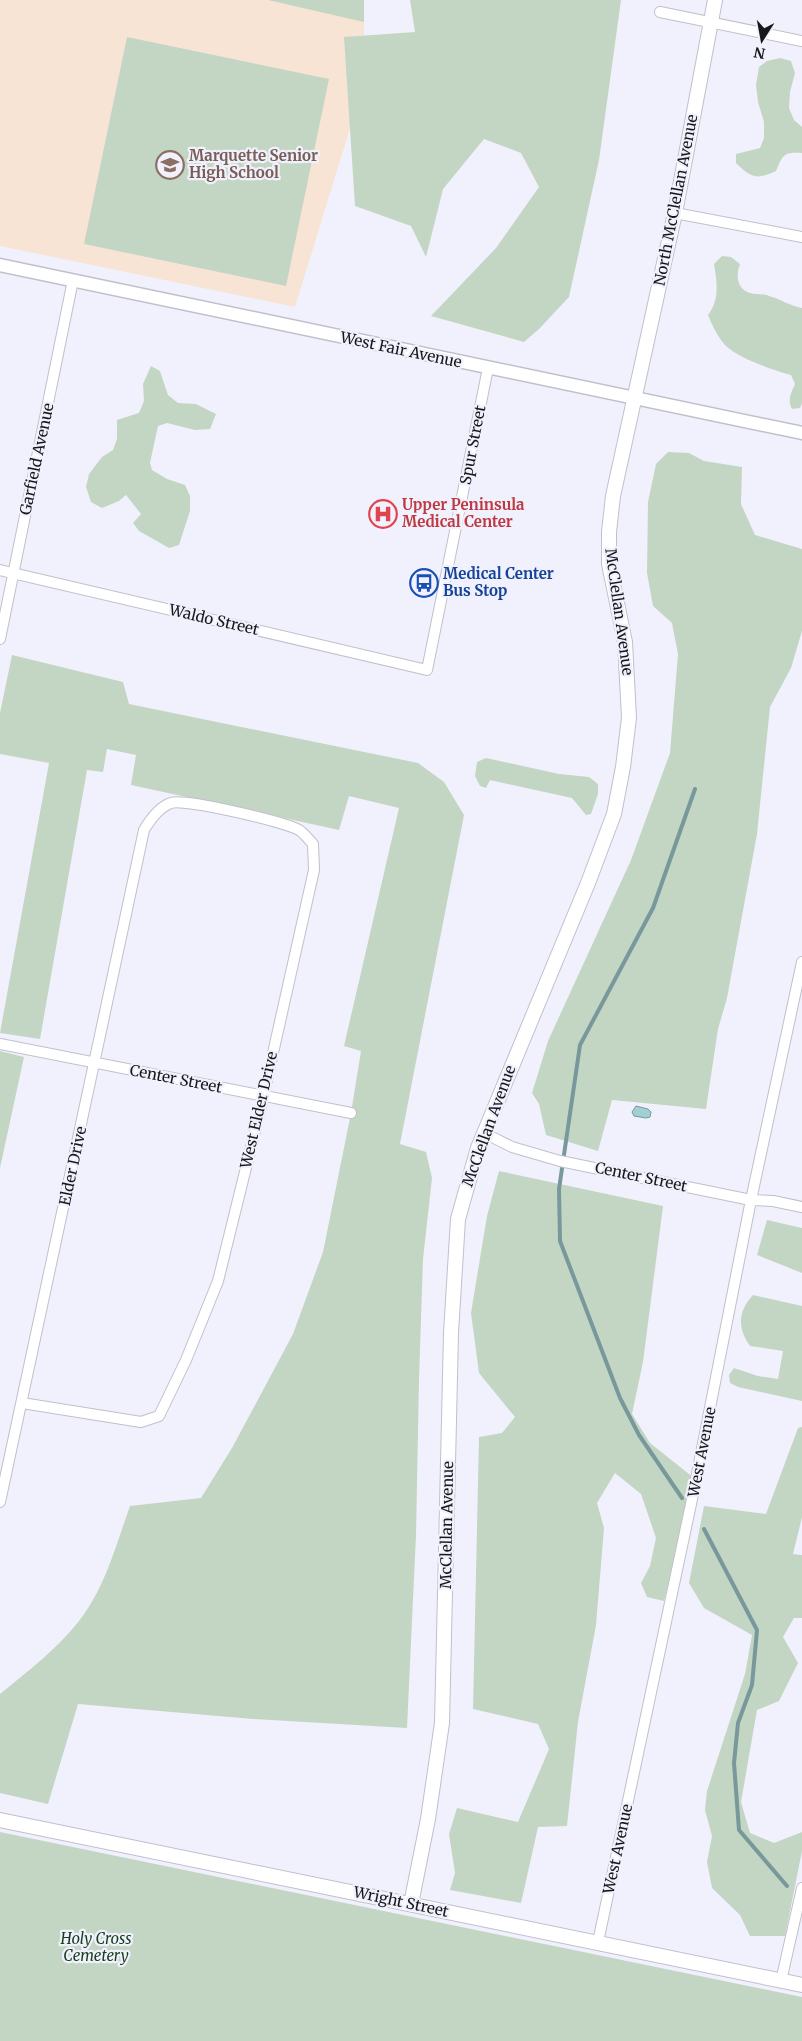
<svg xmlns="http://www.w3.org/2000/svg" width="802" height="2041" font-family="Merriweather,serif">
  <rect width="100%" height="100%" fill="#f1f1fd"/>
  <path fill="#f8e4d5" d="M 0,0 L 364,0 L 364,83 L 295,307 L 0,246 Z"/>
  <path fill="#c3d6c3" d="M 268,0 L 364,0 L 364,22 Z
    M 410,0 L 621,0 L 599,160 L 569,297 L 539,329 L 524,342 L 431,316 L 496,248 L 539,187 L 521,153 L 484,139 L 443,189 L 426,257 L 411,226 L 355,206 L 344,37 L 415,32 Z
    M 127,37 L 329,79 L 286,286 L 84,244 Z
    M 780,58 L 791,61 L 795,73 L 790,92 L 789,108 L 794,120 L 802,127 L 802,153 C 783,152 783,155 776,171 C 757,180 751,178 736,163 L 736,154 L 760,148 L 764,138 L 764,122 L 758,102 L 756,85 L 759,67 L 767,61 Z
    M 722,256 L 731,257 L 740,264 C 736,274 736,289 750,293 C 756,295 763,293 769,296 C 780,299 790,306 802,308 L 802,403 L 800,408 L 792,409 C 787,400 791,393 795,384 L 791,375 C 773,370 740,359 726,346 C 718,338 712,325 708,315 C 720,299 717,283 714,264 Z
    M 151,366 L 160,371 L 168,395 L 178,403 L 196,404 L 216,414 L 210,429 L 195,430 L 167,423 L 158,426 L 150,463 L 152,470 L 167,479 L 185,485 L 190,496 L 190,511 L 179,545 L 169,548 L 139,531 L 133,523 L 141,514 L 126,495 L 119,501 L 102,508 L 91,502 L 86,487 L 89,474 L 102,457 L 113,450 L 117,439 L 117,420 L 139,413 L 144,401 L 143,384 Z
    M 668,452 L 689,453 L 704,461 L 742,467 L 741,504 L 755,535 L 802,549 L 802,631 L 791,668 L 770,707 L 757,834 L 727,998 L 718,1029 L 706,1109 L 612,1100 L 598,1151 L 546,1135 L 539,1104 L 532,1093 L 548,1041 L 631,860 L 670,753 L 678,654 L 672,623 L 653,606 L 647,573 L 648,502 L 656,464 Z
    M 12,655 L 123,682 L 129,704 L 418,763 L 444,782 L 464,815 L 400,1144 L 426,1152 L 432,1178 L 423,1259 L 419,1380 L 416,1535 L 407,1728 L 253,1719 L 78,1704 L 48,1804 L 0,1793 L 0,1694 C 28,1671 57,1649 79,1621 C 105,1588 116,1545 130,1506 L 201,1498 L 232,1448 L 293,1334 L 323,1252 L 351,1113 L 361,1051 L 344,1046 L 399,808 L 349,796 L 339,830 L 131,785 L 136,755 L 107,749 L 103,772 L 87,770 L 40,1039 L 0,1033 L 49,763 L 0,754 L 0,713 Z
    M 486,758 L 559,774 L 589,777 L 598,784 L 598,794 L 591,814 L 586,815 L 572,798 L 490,780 L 486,788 L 480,786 L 475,776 L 477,762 Z
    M 0,1051 L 24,1057 L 0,1168 Z
    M 499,1171 L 663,1206 L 643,1362 L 632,1414 L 650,1443 L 694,1478 L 664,1601 L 647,1597 L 641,1583 L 650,1566 L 656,1538 L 641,1494 L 615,1473 L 597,1503 L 604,1528 L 596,1625 L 578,1722 L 567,1826 L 538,1827 L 521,1903 L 450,1890 L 455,1873 L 449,1834 L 457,1808 L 518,1822 L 549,1749 L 538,1724 L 473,1709 L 479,1437 L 502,1433 L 515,1417 L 479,1373 L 471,1313 L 487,1216 Z
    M 767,1220 L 802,1228 L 802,1273 L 757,1255 Z
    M 753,1295 L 802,1306 L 802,1401 L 738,1387 L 730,1383 L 729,1375 L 734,1368 L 758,1376 L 778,1379 L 783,1351 L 750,1346 C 737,1328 738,1311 753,1295 Z
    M 802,1427 L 802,1517 L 793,1554 L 802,1555 L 802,1618 L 794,1618 L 783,1637 L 798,1663 L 779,1701 L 757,1710 L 741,1802 L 750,1833 L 774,1843 L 802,1832 L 802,1851 L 785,1936 L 750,1936 L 740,1915 L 712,1888 L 707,1862 L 712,1836 L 705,1810 L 707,1791 L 745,1674 L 752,1635 L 704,1608 L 689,1583 L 704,1506 L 766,1514 L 798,1428 Z
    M 0,1832 L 802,1997 L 802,2041 L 0,2041 Z"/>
  <path fill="#a2cfd4" stroke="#78989c" d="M 636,1106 L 648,1109 L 651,1112 L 650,1117 L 646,1118 L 634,1116 L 632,1112 Z"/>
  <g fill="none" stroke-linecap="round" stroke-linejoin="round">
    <path stroke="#78989c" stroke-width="4" d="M 682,1498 L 639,1435 L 620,1398 L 560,1241 L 559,1189 L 580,1045 L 653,908 L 695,789
      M 704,1529 L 757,1630 L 752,1685 L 738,1723 L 734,1763 L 739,1830 L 787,1886"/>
    <defs>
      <path id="minor" d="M 660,12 L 802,41
        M 675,213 L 802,237
        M 0,570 L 427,670 L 488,368
        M 0,639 L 73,280
        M 0,1044 L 351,1113
        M 484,1133 L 512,1147 L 560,1161 L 751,1200 L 773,1201 L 802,1207
        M 0,1502 L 144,830 C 150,820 159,807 171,803 C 184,798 285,822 299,830 C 304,833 309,840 313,844 L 314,870 L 260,1111 L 218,1281 L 186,1360 L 159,1416 L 141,1422 L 22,1403
        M 598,1942 L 691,1504 L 751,1200 L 802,962
        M 781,1981 L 802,1888"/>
      <path id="tertiary" d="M 0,265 L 802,433"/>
      <path id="secondary" d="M 0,1820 L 802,1985
        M 411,1904 L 428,1819 L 442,1723 L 451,1333 L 458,1219 L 478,1148 L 588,883 L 614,814 L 623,767 L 629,718 L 625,642 L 609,564 L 609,532 L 613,496 L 675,213 L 715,0"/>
    </defs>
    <use href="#minor" stroke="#c0c0cb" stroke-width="12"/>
    <use href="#tertiary" stroke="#c0c0cb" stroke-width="15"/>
    <use href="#secondary" stroke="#c0c0cb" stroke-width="16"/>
    <use href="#minor" stroke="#fff" stroke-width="10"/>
    <use href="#tertiary" stroke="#fff" stroke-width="12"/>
    <use href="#secondary" stroke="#fff" stroke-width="14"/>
  </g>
  <defs>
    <symbol id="school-ring" viewBox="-11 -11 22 22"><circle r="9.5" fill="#f1f1fd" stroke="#8d6e63" stroke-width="1.5"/><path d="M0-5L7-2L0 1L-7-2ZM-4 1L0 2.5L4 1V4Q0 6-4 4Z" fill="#8d6e63"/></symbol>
    <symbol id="hospital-ring" viewBox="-11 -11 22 22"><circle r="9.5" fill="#f1f1fd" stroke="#e0444e" stroke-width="1.5"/><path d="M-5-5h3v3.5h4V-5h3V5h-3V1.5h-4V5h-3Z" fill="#e0444e"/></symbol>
    <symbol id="bus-ring" viewBox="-11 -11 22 22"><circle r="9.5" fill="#f1f1fd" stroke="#1a4fb4" stroke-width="1.5"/><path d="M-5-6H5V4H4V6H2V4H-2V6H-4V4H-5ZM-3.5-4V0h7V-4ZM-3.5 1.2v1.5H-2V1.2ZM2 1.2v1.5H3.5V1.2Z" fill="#1a4fb4"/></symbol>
  </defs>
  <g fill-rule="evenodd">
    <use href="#school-ring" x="154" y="149" width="32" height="32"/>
    <use href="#hospital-ring" x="367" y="498" width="32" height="32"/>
    <use href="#bus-ring" x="408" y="567" width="32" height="32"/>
  </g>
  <g text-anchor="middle" stroke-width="4.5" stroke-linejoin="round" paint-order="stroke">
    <g font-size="15" font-weight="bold" fill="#785e54" stroke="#f1f1fd" text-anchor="start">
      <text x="189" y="161">Marquette Senior<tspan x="189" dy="17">High School</tspan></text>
    </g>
    <g font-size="15" fill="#17171b" stroke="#f1f1fd">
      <text transform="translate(676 200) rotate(-79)" y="5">North McClellan Avenue</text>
      <text transform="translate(401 350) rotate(12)" y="5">West Fair Avenue</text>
      <text transform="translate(473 445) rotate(-79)" y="5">Spur Street</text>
      <text transform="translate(37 459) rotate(-78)" y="5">Garfield Avenue</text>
      <text transform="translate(619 612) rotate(82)" y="5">McClellan Avenue</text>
      <text transform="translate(214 620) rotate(13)" y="5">Waldo Street</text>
      <text transform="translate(176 1079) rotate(11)" y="5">Center Street</text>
      <text transform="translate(259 1110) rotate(-77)" y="5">West Elder Drive</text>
      <text transform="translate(489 1126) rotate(-70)" y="5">McClellan Avenue</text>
      <text transform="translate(73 1166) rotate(-78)" y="5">Elder Drive</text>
      <text transform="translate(641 1177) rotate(12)" y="5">Center Street</text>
      <text transform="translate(702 1452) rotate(-79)" y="5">West Avenue</text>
      <text transform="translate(447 1525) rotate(-89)" y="5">McClellan Avenue</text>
      <text transform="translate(618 1849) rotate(-78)" y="5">West Avenue</text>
      <text transform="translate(401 1902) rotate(12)" y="5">Wright Street</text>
    </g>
    <g font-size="15" font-weight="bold" fill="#be3a42" stroke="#f1f1fd" text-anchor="start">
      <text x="402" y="510">Upper Peninsula<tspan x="402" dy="17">Medical Center</tspan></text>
    </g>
    <g font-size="15" font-weight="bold" fill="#164399" stroke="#f1f1fd" text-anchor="start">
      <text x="443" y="579">Medical Center<tspan x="443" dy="17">Bus Stop</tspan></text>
    </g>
    <g font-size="15" font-style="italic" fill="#163e19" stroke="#f1f1fd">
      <text x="96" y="1944">Holy Cross<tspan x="96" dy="17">Cemetery</tspan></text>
    </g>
  </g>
  <g transform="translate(762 40) rotate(191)" stroke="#f1f1fd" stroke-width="4" paint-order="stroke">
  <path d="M0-4L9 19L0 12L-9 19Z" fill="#17171b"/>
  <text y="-8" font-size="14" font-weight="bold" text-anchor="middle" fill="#17171b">N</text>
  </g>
</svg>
